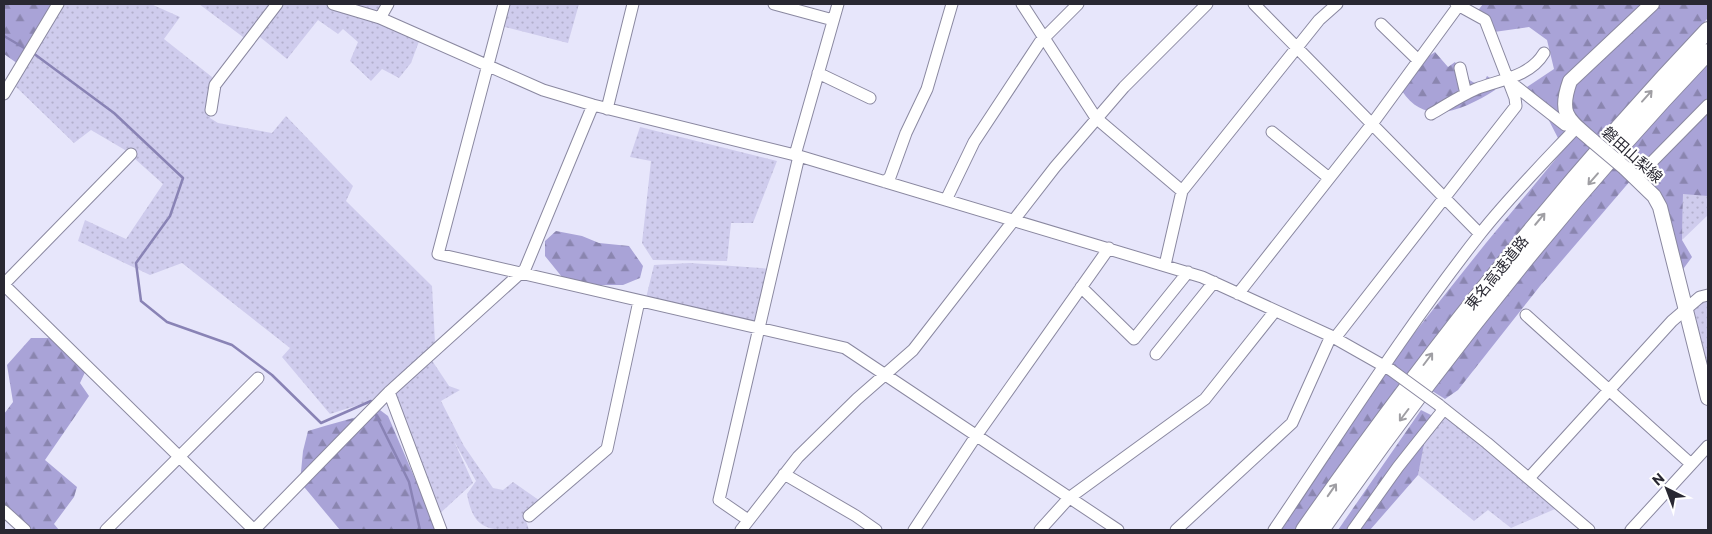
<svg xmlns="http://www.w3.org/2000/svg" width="1712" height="534" font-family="Commissioner,'Noto Sans JP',sans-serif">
  <defs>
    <pattern id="grass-dots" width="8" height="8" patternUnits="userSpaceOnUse" patternTransform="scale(1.25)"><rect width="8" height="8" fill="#cfcced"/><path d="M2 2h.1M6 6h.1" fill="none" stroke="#b2afcc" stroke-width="1.8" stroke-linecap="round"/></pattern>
    <pattern id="forest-firs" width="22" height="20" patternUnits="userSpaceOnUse" patternTransform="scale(1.25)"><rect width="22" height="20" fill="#a9a3d7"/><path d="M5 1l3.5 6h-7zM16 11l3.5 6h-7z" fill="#8a85af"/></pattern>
  </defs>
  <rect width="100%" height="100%" fill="#e7e6fb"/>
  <path fill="url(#grass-dots)" d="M 61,4 L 151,4 L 180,17 L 164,39 L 212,77 L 210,118 L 218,123 L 272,133 L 286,116 L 353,186 L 346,201 L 432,286 L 435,343 L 371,401 L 330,414 L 282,357 L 290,348 L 182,263 L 150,275 L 78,241 L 85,220 L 126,239 L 163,184 L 125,150 L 91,130 L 74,143 L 13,84 Z
    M 199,4 L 273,4 L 247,40 Z
    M 277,4 L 324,4 L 353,11 L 421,36 L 411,63 L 399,78 L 382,69 L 371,81 L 350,61 L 358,42 L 343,29 L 338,34 L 318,20 L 287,59 L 255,33 Z
    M 329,4 L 388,4 L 382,15 Z
    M 508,4 L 579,4 L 568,43 L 501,26 Z
    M 640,127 L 777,161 L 753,223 L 731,223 L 727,261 L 653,260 L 642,243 L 651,161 L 630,157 Z
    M 1683,193 L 1708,195 L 1708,215 L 1682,240 Z
    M 690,263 L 773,269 L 755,322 L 646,298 L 654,265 Z
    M 1708,296 L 1708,375 L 1690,307 Z
    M 429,356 L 449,386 L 460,390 L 441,401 L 464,446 L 493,488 L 503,490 L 513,482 L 543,503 L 525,518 L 529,530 C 492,530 474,534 467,494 L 476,481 L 454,441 L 473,483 L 436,517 L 389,392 Z
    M 1447,412 L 1562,506 L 1511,528 L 1488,510 L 1474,521 L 1418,475 C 1422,451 1425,424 1447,412 Z"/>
  <path fill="url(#forest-firs)" d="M 4,4 L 58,4 L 21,66 L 4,54 Z
    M 1483,4 L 1708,4 L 1708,18 L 1663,67 L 1393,396 L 1295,530 L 1277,530 L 1392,361 L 1486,243 L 1583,126 L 1559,140 L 1542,107 L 1521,91 L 1554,69 L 1547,40 L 1529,27 L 1494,32 L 1476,13 Z
    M 1435,52 L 1448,67 L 1455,62 C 1462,75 1468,81 1482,86 L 1487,76 L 1498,83 L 1495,90 C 1465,109 1426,128 1402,91 L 1429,56 Z
    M 1708,62 L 1708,196 L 1683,194 L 1682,240 L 1692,257 L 1681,272 L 1661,209 L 1637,173 L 1540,286 L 1458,390 L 1445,399 L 1429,389 L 1588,191 Z
    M 556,231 L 582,236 L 599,243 L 629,246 L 643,266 L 640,278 L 623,285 L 591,285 L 562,277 L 545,256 L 545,241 Z
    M 31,338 L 57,338 L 87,368 L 80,383 L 89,396 L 45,460 L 77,487 L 74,497 L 54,524 L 59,530 L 25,530 L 4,511 L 4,414 L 13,402 L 7,365 Z
    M 380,410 L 388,416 L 437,530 L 340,530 L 300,482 L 303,451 L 308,431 C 333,423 356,418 380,410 Z
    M 1421,410 L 1437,418 L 1424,444 L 1418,475 L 1370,530 L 1338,530 Z"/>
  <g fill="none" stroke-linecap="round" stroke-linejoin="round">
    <path stroke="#8983b5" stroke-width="2.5" d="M 4,36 L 26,49
      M 33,53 L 114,113 L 183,178 L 170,216 L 136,263 L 141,301 L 167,322 L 232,345 L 272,375 L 321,423 L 371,401 L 372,403
      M 374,411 L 409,482 L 420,530"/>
    <defs>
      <path id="minor" d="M 333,4 L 380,18 L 543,90 L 593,105 L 799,156 L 1202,277 L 1331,336 L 1391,370
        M 504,4 L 438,254 L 845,348 L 1118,530
        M 774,4 L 833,20
        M 1022,4 L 1096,118 L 1182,191
        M 1254,4 L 1480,234
        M 380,18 L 388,4
        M 1381,24 L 1418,60
        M 1460,68 L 1466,94
        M 818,73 L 870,98
        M 1509,81 L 1565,125 L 1572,123
        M 4,94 L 58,4
        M 607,109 L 633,4
        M 211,110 L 215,85 L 277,4
        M 1431,114 C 1445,106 1460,96 1476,89 C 1499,80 1530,77 1544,53
        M 1272,132 L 1329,178
        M 795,155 L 838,4
        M 1636,178 L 1708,105
        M 885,182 L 890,177 L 906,133 L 927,89 L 952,4
        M 946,200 L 974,142 L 1040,42 L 1078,4
        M 1165,265 L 1182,191 L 1319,20 L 1337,4
        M 4,284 L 131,154
        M 4,285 L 254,530
        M 1081,287 L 1134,339 L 1188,272
        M 1238,294 L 1372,124 L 1459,5
        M 1526,315 L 1691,464
        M 1335,338 L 1516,106 L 1515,98 L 1485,20 L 1456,4
        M 1156,354 L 1214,282
        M 389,392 L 441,530
        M 1439,405 L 1487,443 L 1589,530
        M 784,474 L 856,516 L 876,530
        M 1529,478 L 1672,321 L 1700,297 L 1708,295
        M 4,511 L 25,530
        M 529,516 L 607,449 L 639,301
        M 748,520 L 719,500 L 799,156
        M 106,530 L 258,378
        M 254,530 L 389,392 L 525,269 L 593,105
        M 741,530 L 798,457 L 857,399 L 913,350 L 1055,167 L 1124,87 L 1207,4
        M 914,530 L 976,436 L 1109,248
        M 1040,530 L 1069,498 L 1205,399 L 1275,311
        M 1176,530 L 1292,423 L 1331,336
        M 1274,530 C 1341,431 1406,328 1480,234 C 1510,196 1544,162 1577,127
        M 1353,530 L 1398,467 L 1444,409
        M 1631,530 L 1708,446"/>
      <path id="major" d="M 1593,141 C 1568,119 1558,115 1570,81 L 1652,4
        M 1625,168 L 1654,196 L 1660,207 L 1708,398"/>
      <path id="highway" d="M 1304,530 C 1427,354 1560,186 1708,30
        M 1321,530 C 1439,362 1566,201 1708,52"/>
    </defs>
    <use href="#minor" stroke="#8a88a0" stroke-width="13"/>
    <use href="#major" stroke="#8a88a0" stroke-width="16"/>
    <use href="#highway" stroke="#8a88a0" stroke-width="18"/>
    <use href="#minor" stroke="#fff" stroke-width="11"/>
    <use href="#major" stroke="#fff" stroke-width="14"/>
    <use href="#highway" stroke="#fff" stroke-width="16"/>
    <defs>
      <path id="minor-bridge" d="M 1391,370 L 1439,405"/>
      <path id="major-bridge" d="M 1593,141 L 1625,168"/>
    </defs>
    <use href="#minor-bridge" stroke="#8a88a0" stroke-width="13" stroke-linecap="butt"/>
    <use href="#major-bridge" stroke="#8a88a0" stroke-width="16" stroke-linecap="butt"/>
    <use href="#minor-bridge" stroke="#fff" stroke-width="11"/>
    <use href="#major-bridge" stroke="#fff" stroke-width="14"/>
  </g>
  <defs><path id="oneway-shaft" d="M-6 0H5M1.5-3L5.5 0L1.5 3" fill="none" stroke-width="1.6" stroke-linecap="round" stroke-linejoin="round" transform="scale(1.25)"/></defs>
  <g stroke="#9f9ea3">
    <use href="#oneway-shaft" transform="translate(1647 96) rotate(-48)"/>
    <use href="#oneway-shaft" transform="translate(1593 179) rotate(131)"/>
    <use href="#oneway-shaft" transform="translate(1540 219) rotate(-50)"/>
    <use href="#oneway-shaft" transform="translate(1428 359) rotate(-53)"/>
    <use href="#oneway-shaft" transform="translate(1404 415) rotate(127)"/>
    <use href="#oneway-shaft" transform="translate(1332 490) rotate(-55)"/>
  </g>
  <g text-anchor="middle" stroke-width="4.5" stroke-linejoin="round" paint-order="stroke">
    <g font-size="15" fill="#292832" stroke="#fff">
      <text transform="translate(1632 155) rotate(42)" y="5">磐田山梨線</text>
      <text transform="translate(1497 273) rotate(-51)" y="5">東名高速道路</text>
    </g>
  </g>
  <rect width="1712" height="534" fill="none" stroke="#292832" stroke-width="10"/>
  <g transform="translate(1667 489) rotate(318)" stroke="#ffffff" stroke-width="4" paint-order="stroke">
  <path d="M0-4L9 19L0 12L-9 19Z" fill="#292832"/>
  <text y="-8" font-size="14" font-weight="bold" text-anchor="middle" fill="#292832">N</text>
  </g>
</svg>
